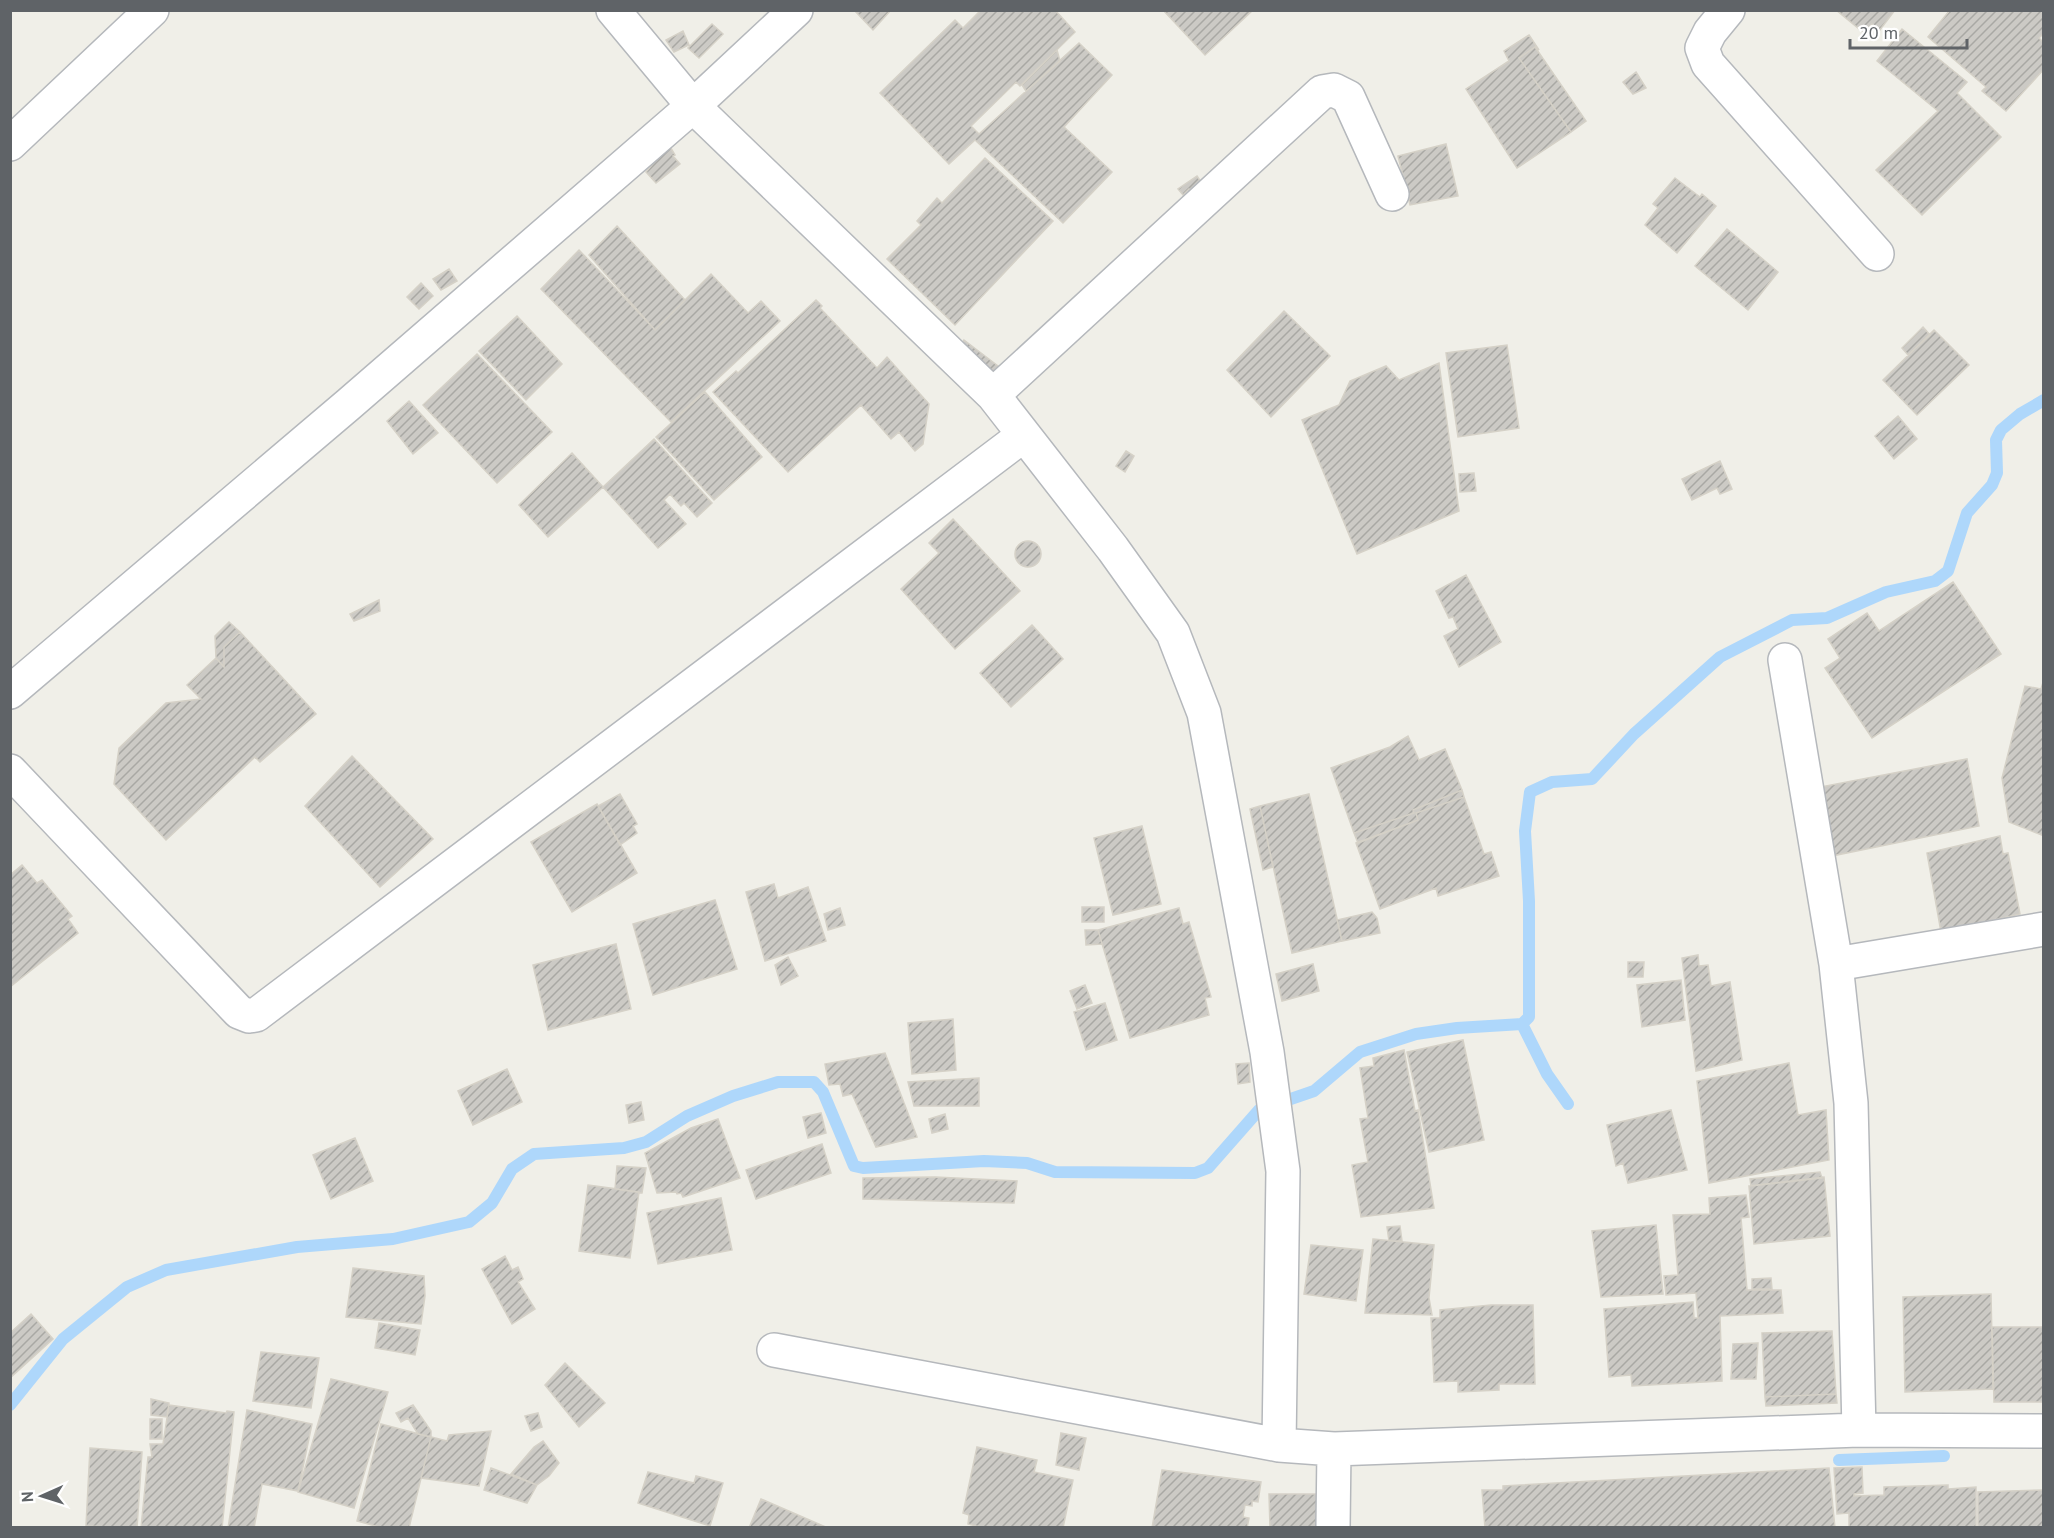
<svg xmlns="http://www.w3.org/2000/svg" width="2054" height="1538" font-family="'PT Sans',sans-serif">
  <defs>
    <pattern id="building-hatch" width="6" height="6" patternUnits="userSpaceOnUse" patternTransform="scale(1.5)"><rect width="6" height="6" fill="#cccac5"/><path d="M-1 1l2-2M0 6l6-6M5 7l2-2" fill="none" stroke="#a9a8a4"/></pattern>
  </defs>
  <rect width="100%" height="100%" fill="#f0efe8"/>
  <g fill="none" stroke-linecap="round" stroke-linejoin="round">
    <path stroke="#aed7fb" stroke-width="12" d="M 1522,1024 L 1547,1074 L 1568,1104
      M 10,1405 L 63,1339 L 127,1287 L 166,1270 L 297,1247 L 393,1239 L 469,1222 L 492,1203 L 512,1169 L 534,1154 L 624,1148 L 646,1142 L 687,1116 L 733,1096 L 778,1082 L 814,1082 L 823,1092 L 854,1166 L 863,1168 L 984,1161 L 1027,1163 L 1055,1172 L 1195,1173 L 1208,1168 L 1259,1110 L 1314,1091 L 1360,1052 L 1416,1034 L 1457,1028 L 1522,1024 L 1529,1017 L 1529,901 L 1525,831 L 1530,792 L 1552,782 L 1592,779 L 1634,734 L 1720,657 L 1792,620 L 1827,618 L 1886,592 L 1935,581 L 1948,571 L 1967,513 L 1992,485 L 1997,473 L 1996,440 L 2001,430 L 2020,414 L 2044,400
      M 1839,1460 L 1944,1456"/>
  </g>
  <path fill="url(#building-hatch)" stroke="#d5d1c7" stroke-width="1.5" d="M 854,10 L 891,10 L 873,30 Z
    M 981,10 L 1055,10 L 1075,32 L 1020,86 L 1016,82 L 971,126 L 979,134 L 1079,43 L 1112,75 L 1064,127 L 1112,172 L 1063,223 L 975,140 L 949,164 L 880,93 L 955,20 L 963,28 Z
    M 1163,10 L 1253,10 L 1205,55 Z
    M 1836,10 L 1895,10 L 1879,31 L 1872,24 L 1864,33 Z
    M 1950,10 L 2044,10 L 2044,33 L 2039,38 L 2044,43 L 2044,69 L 2006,111 L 1982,91 L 1986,87 L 1928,37 Z
    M 712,24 L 723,34 L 699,58 L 688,48 Z
    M 1902,29 L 1967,82 L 1957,93 L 2001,137 L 1922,215 L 1876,170 L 1938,111 L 1877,61 Z
    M 683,31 L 689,45 L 674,52 L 666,40 Z
    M 1529,35 L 1539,50 L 1535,47 L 1519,58 L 1571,132 L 1517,168 L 1466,89 L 1509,61 L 1504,51 Z
    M 1535,47 L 1586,121 L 1571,132 L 1519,58 Z
    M 1057,50 L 1060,61 L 1026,91 L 1022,85 Z
    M 1636,72 L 1646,88 L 1633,94 L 1623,82 Z
    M 1446,144 L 1458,196 L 1410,205 L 1398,156 Z
    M 669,145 L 675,155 L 673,156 L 680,164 L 656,183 L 646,172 L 655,161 L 653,158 Z
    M 985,158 L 1053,221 L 955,325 L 887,259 L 921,225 L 917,221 L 937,198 L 942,203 Z
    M 1197,176 L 1203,185 L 1194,194 L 1189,189 L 1183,195 L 1178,189 Z
    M 1675,178 L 1700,197 L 1702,194 L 1716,206 L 1677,253 L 1645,225 L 1658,208 L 1653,204 Z
    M 617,226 L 685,300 L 655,330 L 589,255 Z
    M 1727,229 L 1778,272 L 1748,310 L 1695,266 Z
    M 579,250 L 655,330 L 711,274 L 748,313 L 761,301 L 780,321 L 671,422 L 541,289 Z
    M 449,269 L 457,281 L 441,290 L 433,279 Z
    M 421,283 L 433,296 L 419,309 L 407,297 Z
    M 816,300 L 822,306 L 820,308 L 877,368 L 887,357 L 929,404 L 923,444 L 915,451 L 899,432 L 891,439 L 861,405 L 788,472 L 713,392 L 736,371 L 738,373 Z
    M 1284,311 L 1330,356 L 1271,417 L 1227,370 Z
    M 517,316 L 562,364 L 526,400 L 479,351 Z
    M 1923,327 L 1930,335 L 1908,355 L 1902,348 Z
    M 1934,330 L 1969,365 L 1917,415 L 1883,380 Z
    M 964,340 L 1002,369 L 992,379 L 959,351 Z
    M 1507,345 L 1519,428 L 1458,437 L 1446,353 Z
    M 477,354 L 552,432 L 497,483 L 423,405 Z
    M 1439,363 L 1459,511 L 1357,554 L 1302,420 L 1339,405 L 1350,381 L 1386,366 L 1399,380 Z
    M 705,392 L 762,457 L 714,500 L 656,437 Z
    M 409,401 L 438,433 L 413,454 L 387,421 Z
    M 1898,416 L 1917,439 L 1894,459 L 1875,436 Z
    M 654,439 L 712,503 L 697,517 L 684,503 L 681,506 L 670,494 L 664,500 L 686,524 L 658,548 L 603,487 Z
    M 1126,451 L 1134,456 L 1125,472 L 1116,466 Z
    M 572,453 L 603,487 L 548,537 L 519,505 Z
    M 1720,461 L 1732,489 L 1720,494 L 1717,488 L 1692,500 L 1682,479 Z
    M 1474,473 L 1476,491 L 1460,492 L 1459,474 Z
    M 953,519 L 1020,591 L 955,649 L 901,589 L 939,553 L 929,543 Z
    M1015 554a13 13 0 1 1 26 0a13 13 0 1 1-26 0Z
    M 1466,575 L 1501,642 L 1459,667 L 1444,636 L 1458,629 L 1453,617 L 1449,618 L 1436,591 Z
    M 1953,582 L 2001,654 L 1872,738 L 1825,668 L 1840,658 L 1828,639 L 1867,613 L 1879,631 Z
    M 379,600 L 380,611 L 354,621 L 350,614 Z
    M 229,622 L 240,632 L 224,647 L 224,667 L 216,658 L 215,636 Z
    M 1032,625 L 1063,659 L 1011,707 L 980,673 Z
    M 240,632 L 316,714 L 260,762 L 255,757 L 166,840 L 114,784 L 119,748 L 166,703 L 201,699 L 187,685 L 216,658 L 224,667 L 224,647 Z
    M 2044,679 L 2044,836 L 2009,822 L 2002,778 L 2025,686 L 2041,689 Z
    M 1408,736 L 1419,760 L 1445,749 L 1462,790 L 1413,810 L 1414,813 L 1354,833 L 1331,768 L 1390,747 Z
    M 352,756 L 433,839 L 380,887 L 305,806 Z
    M 1967,759 L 1979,826 L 1827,857 L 1815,788 Z
    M 1462,790 L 1464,797 L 1416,813 L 1418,820 L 1358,843 L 1354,833 L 1414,813 L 1413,810 Z
    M 620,794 L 637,824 L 633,826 L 637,833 L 620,845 L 598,806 Z
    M 1309,794 L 1342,941 L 1292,953 L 1260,806 Z
    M 1464,797 L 1484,854 L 1491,852 L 1499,876 L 1438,896 L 1436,888 L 1380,909 L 1356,843 L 1418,820 L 1416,813 Z
    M 597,804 L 637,873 L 572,912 L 531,842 Z
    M 1260,806 L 1273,867 L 1263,870 L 1250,809 Z
    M 1142,826 L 1161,904 L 1113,915 L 1094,838 Z
    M 2000,836 L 2003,854 L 2008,853 L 2020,914 L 1941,932 L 1927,853 Z
    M 22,865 L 37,883 L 42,880 L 72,916 L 68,919 L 78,933 L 10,987 L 10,875 Z
    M 774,884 L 778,898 L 808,887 L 826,941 L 765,961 L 746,892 Z
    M 715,900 L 737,969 L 653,995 L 633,924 Z
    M 1082,907 L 1104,907 L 1104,922 L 1082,922 Z
    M 840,908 L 845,925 L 828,930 L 824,914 Z
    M 1179,908 L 1183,924 L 1189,922 L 1211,997 L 1205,998 L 1209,1015 L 1130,1038 L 1098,930 Z
    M 1372,912 L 1377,918 L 1380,933 L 1342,941 L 1337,920 Z
    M 1085,930 L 1098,930 L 1102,944 L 1086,945 Z
    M 616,944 L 631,1009 L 548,1030 L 533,965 Z
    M 1698,955 L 1699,966 L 1708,965 L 1711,986 L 1730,982 L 1742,1060 L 1696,1071 L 1682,958 Z
    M 788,957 L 798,976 L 781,985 L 775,965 Z
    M 1628,962 L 1644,962 L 1643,977 L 1628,977 Z
    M 1313,964 L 1319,991 L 1282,1001 L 1276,974 Z
    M 1681,980 L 1685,1020 L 1642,1027 L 1637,985 Z
    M 1085,985 L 1092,1003 L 1077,1009 L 1070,991 Z
    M 1105,1003 L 1117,1040 L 1086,1050 L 1074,1012 Z
    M 953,1019 L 956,1070 L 912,1074 L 908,1023 Z
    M 1463,1040 L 1484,1140 L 1429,1152 L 1407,1052 Z
    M 1404,1050 L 1415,1111 L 1418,1110 L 1434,1208 L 1361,1217 L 1352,1165 L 1368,1162 L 1360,1119 L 1368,1118 L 1360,1068 L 1374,1066 L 1373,1058 Z
    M 885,1053 L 917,1137 L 876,1147 L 852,1094 L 843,1096 L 840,1084 L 829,1085 L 825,1064 Z
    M 1249,1063 L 1250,1082 L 1238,1084 L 1236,1064 Z
    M 1789,1063 L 1798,1115 L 1826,1110 L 1829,1160 L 1709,1183 L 1697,1081 Z
    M 507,1069 L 522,1102 L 473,1125 L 458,1091 Z
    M 979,1078 L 979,1106 L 914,1106 L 908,1082 Z
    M 641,1102 L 644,1120 L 629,1123 L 626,1105 Z
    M 1671,1110 L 1687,1170 L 1628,1183 L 1623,1163 L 1616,1166 L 1607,1125 Z
    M 821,1113 L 826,1133 L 808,1138 L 803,1117 Z
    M 945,1114 L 948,1129 L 932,1133 L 929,1119 Z
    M 718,1119 L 740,1178 L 683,1197 L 681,1193 L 677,1194 L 676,1192 L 657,1193 L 645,1153 L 691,1128 Z
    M 355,1138 L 373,1181 L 331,1199 L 313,1155 Z
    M 822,1144 L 831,1173 L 756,1199 L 746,1170 Z
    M 617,1166 L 646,1168 L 642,1193 L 615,1189 Z
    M 1820,1172 L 1822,1178 L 1751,1186 L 1750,1179 Z
    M 935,1177 L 1017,1181 L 1014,1203 L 863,1199 L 863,1178 Z
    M 1824,1177 L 1830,1236 L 1754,1244 L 1749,1186 Z
    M 588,1185 L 639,1192 L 630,1258 L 579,1251 Z
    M 1746,1195 L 1749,1217 L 1741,1218 L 1747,1290 L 1781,1290 L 1783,1313 L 1720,1316 L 1722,1381 L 1632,1386 L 1631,1375 L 1609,1377 L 1604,1309 L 1693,1302 L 1694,1318 L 1698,1318 L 1696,1293 L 1666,1295 L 1664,1276 L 1678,1275 L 1673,1215 L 1710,1214 L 1709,1198 Z
    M 721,1198 L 732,1250 L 658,1264 L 647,1213 Z
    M 1656,1225 L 1663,1294 L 1601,1297 L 1592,1231 Z
    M 1400,1226 L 1402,1241 L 1389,1241 L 1387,1227 Z
    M 1373,1239 L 1434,1245 L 1429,1298 L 1432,1315 L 1365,1313 Z
    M 1311,1245 L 1363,1250 L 1356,1301 L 1304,1294 Z
    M 505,1256 L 512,1270 L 518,1267 L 523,1279 L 518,1282 L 535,1309 L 512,1324 L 482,1269 Z
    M 353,1268 L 424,1276 L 425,1296 L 421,1324 L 346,1317 Z
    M 1771,1278 L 1772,1289 L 1752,1289 L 1752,1279 Z
    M 1991,1294 L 1993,1389 L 1905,1392 L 1903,1297 Z
    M 1491,1305 L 1533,1305 L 1535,1384 L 1499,1384 L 1499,1390 L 1458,1392 L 1458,1381 L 1434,1382 L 1431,1318 L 1440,1318 L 1440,1310 Z
    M 31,1314 L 53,1339 L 10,1378 L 10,1333 Z
    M 379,1323 L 420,1330 L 415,1355 L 375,1348 Z
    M 1992,1327 L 2044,1327 L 2044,1402 L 1994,1402 Z
    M 1832,1331 L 1836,1394 L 1765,1397 L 1762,1333 Z
    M 1758,1343 L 1756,1379 L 1731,1379 L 1733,1344 Z
    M 261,1352 L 319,1358 L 311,1408 L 253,1401 Z
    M 565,1363 L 605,1403 L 579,1427 L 545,1385 Z
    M 331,1379 L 388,1392 L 354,1508 L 298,1492 Z
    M 1836,1394 L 1837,1403 L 1766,1406 L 1765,1397 Z
    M 151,1399 L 169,1403 L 167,1417 L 151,1415 Z
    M 169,1405 L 226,1413 L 227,1411 L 234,1412 L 222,1528 L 141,1528 L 148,1457 L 152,1457 L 150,1444 L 163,1444 Z
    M 413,1405 L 431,1431 L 431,1437 L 418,1434 L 408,1418 L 401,1422 L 396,1413 Z
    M 247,1410 L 312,1424 L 298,1491 L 262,1484 L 254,1528 L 228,1528 Z
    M 538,1413 L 542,1427 L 531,1431 L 525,1416 Z
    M 150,1419 L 162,1419 L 162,1439 L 150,1439 Z
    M 381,1424 L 431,1437 L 409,1528 L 383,1528 L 357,1521 Z
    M 491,1431 L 479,1486 L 421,1478 L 431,1437 L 447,1441 L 449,1435 Z
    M 1061,1433 L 1086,1438 L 1079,1470 L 1056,1465 Z
    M 543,1441 L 559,1463 L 549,1476 L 537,1485 L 511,1474 L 534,1447 Z
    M 977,1447 L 1037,1460 L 1034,1472 L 1073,1480 L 1063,1528 L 984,1528 L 968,1524 L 969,1515 L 963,1513 Z
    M 90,1448 L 142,1452 L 137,1528 L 86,1526 Z
    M 1862,1467 L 1863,1493 L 1854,1494 L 1854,1496 L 1884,1495 L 1884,1487 L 1948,1485 L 1948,1489 L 1976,1487 L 1976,1528 L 1849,1528 L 1849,1513 L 1837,1514 L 1834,1468 Z
    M 491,1468 L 537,1485 L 527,1503 L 484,1490 Z
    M 1829,1468 L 1835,1528 L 1485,1528 L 1482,1490 L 1503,1490 L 1503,1486 Z
    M 1162,1470 L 1261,1482 L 1258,1502 L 1252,1501 L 1252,1506 L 1245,1505 L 1243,1517 L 1249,1518 L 1247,1528 L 1152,1528 Z
    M 648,1472 L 694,1483 L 696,1476 L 723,1483 L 710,1526 L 638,1503 Z
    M 2044,1490 L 2044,1528 L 1978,1528 L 1978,1492 Z
    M 1269,1494 L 1319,1494 L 1319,1528 L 1270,1528 Z
    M 761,1499 L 828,1528 L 749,1528 Z"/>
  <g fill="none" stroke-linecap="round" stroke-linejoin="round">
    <defs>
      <path id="street" d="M 613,10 L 693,106 L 993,395 L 1113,549 L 1173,633 L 1204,713 L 1267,1052 L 1283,1171 L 1279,1445
        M 1728,10 L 1710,32 L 1702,48 L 1708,64 L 1877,254
        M 10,144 L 152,10
        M 993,395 L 1322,92 L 1334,90 L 1348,97 L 1392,194
        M 1785,660 L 1836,964 L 1851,1103 L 1859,1430
        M 10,692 L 349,404 L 693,106 L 796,10
        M 10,771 L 239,1012 L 249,1016 L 256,1015 L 1024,435
        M 1836,964 L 2044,929
        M 774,1350 L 1279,1445 L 1334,1449 L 1859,1430 L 2044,1431
        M 1333,1528 L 1334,1449"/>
    </defs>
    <use href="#street" stroke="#b5b8bc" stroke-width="36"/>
    <use href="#street" stroke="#fff" stroke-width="33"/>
  </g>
  <rect width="2054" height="1538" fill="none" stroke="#5f6367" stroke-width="24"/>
  <g transform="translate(42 1496) rotate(267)" stroke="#ffffff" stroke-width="4.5" paint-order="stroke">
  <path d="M0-4.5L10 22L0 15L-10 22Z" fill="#5f6367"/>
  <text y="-9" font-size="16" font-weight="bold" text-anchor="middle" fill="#5f6367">N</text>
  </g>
  <path d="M1850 39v9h117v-9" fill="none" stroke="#5f6367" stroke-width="3"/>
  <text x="1859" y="39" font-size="18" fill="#5f6367" stroke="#ffffff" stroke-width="4.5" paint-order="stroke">20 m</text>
</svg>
